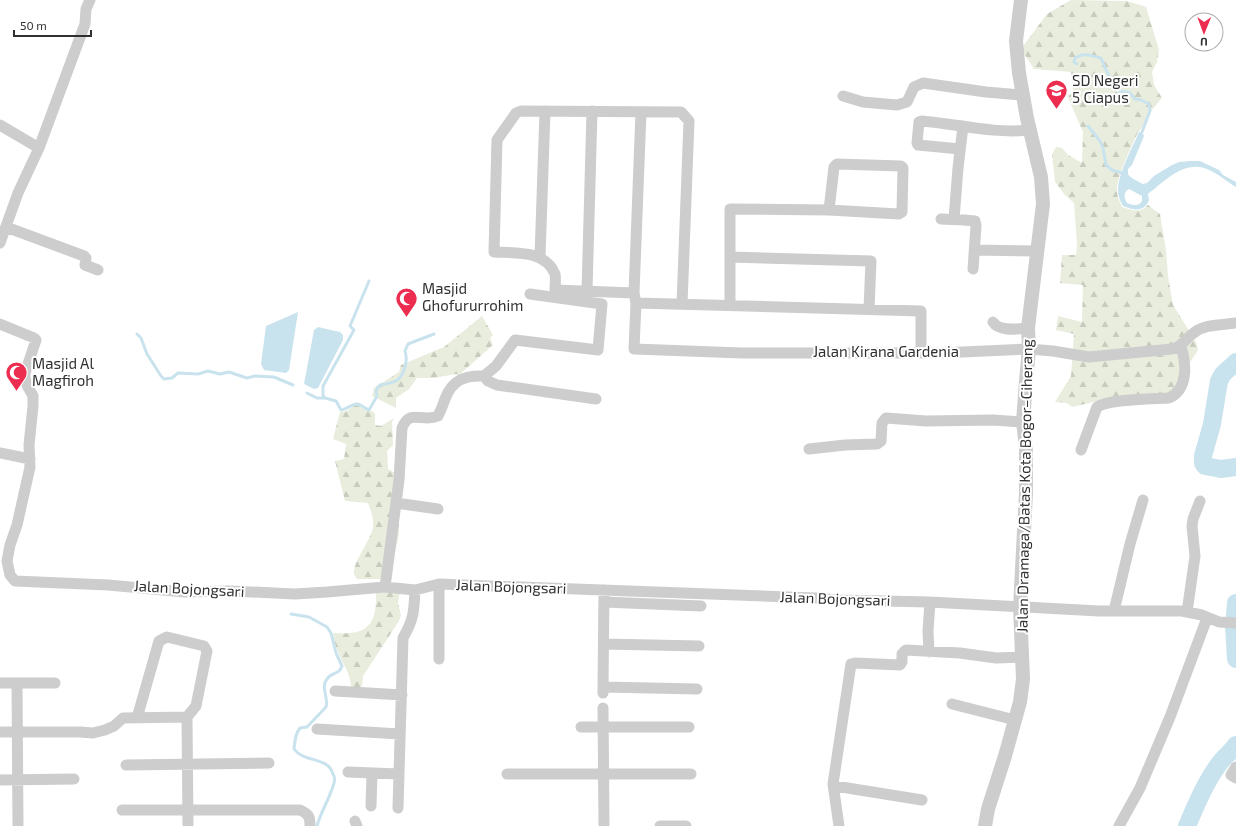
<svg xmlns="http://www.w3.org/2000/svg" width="1236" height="826" font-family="'Exo 2',sans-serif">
  <defs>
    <pattern id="forest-firs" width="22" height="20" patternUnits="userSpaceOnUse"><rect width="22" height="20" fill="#e8eddd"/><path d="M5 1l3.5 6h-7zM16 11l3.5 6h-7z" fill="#c7ccbe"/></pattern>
  </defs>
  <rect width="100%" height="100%" fill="#fff"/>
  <path fill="url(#forest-firs)" d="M 1071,0 L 1127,1 L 1146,7 L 1159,50 L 1157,62 L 1152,72 L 1154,85 L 1162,98 C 1157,104 1151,110 1147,117 C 1144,122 1143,128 1138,132 C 1132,146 1116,177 1117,192 C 1117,197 1120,202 1122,207 C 1132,210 1140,214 1148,205 L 1160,214 L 1166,250 L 1168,276 L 1173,305 L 1196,342 L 1198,350 L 1187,367 L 1191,371 L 1167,400 L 1111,398 L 1072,407 L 1067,403 L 1055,402 L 1071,376 L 1074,334 L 1056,330 L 1058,316 L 1082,322 L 1083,285 L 1060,283 L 1062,255 L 1076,255 L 1077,244 L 1074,203 L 1065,195 L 1055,182 L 1052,154 L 1056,147 L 1062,148 L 1068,155 L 1082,163 L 1083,132 L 1067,95 L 1074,94 L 1071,72 L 1034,69 L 1021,49 L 1047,14 Z
    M 482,316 L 493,335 L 490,338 L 493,345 L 459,375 L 456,374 L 434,378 L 417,378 L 409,389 L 396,398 L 396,408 L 372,396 L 374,388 L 399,372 L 401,365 L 444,347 Z
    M 355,405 C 362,406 365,412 372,411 L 375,414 L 375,425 L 381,426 L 394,418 L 392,422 L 393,445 L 387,451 L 388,469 L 399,475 L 399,535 L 388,579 L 357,579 C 356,577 354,575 354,573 C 353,562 371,540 373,527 C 374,518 371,511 368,503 L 345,501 L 335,461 L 344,459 L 346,444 L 333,439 L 340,412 L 347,411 Z
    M 400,592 L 398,603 L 401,615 L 399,621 L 363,676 L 362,686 L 355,690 L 351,688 C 351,673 343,665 338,652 C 335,646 334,639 333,633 C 365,635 377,628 376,593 Z"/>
  <path fill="#c9e3ee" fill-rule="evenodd" d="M 1139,132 L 1142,132 L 1144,136 L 1132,165 L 1128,169 L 1128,174 C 1131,179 1138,181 1143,184 L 1147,183 L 1154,176 L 1172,165 L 1179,162 L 1190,161 L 1200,161 L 1219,170 L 1223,175 L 1236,182 L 1236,187 C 1226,181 1217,173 1207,169 C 1184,160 1165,181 1148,194 L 1149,200 C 1144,213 1133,210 1123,206 C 1120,201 1118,196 1118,191 C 1118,173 1132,149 1139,132 ZM 1129,189 L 1142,196 L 1142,201 C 1138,207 1133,205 1127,203 C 1124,197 1123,193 1129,189 Z
    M 298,312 L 289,370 L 286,373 L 264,370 L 261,364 L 266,326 Z
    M 318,327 L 340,332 L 343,335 L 343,340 L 318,388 L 314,389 L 304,384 L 314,330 Z
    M 1236,359 L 1236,366 C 1215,382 1223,394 1216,414 L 1210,413 C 1210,389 1214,372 1236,359 Z"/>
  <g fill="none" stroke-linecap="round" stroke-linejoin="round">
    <path stroke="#c9e3ee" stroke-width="3" d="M 1077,64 L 1074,62 L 1075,58 C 1087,52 1089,56 1101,58 L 1107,72 L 1114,84 L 1120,91 L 1130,93 L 1135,99 L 1141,100 L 1149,104 L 1150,111 L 1142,132
      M 1088,126 L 1100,141 L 1103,148 L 1106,165 L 1112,170 L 1125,174
      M 137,334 L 141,338 L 147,354 L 161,376 L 164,379 L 172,378 L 178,373 L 198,374 L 208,371 L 220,374 L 229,372 L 247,378 L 255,376 L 274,377 L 293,385
      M 307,393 L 317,398 L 325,398 L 336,401 L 341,410 C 347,409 352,404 357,404 C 361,404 365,409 369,410 L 377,396 L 376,391 L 380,385 C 385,384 392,383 396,381 C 405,375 408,360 405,351 L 408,344 L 434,334
      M 325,398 L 323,395 L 323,386 L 354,330 L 350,326 L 369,281
      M 291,614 L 309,617 L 327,627 L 331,633 L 336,653 L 342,666 L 340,670 C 336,674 330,674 327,679 C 320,687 329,698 326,707 L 307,727 L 300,728 C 295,734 295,741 294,749 C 304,763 328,756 333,774 C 335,777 335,780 334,783 C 330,798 321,811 317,826"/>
    <path stroke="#c9e3ee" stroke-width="18" d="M 1236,362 L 1223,374 L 1219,381 L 1212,424 L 1203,456 L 1203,463 L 1205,466 L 1221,469 L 1236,467
      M 1236,603 L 1234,626 L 1236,659
      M 1187,826 C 1196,805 1205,783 1219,764 C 1224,757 1231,752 1236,745"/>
    <path stroke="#cdcdcd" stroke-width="11" d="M 843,96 L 863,102 L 897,105 L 907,102 L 914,87 L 923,83 L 986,92 L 1022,95
      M 0,125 L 39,148
      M 960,149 L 918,145 L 917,143 L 919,122 L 922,121 C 958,124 993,134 1030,130
      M 941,219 L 964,220 L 975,221 L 976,226 L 973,269
      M 954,219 L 958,168 L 963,126
      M 6,227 L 84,256 L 86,258 L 85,265 L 98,270
      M 0,243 L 18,193 L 39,148 L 85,24 L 86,9 L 90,0
      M 975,250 L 1037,251
      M 540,257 L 545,111
      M 730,257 L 871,261 L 869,309
      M 587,291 L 592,111
      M 634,293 L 641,112
      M 636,303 L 921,311 L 921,353
      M 682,304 L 689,121 L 681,112 L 521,111 L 516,113 L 497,140 L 494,252 C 516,253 545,250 555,274 C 556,279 555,285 555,290 L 634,293 L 636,303 L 634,349 L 742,353 L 940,353 L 1029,349 L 1053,351 L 1089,357 L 1172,349 C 1184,346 1185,338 1195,332 C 1206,324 1223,325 1236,323
      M 730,305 L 730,209 L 829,210 L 899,214 L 902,212 L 903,168 L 901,166 L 837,164 L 834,167 L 829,210
      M 993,322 C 999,332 1018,329 1028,328
      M 0,324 L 34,338 L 36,340 L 25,373 L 25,378 L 27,385 L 33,396 L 33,406 L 29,445 L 30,467 L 17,525 L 10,545 L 7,561 L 10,575 L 15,581 L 108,585 L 185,592 L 230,591 L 295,594 L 327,592 L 373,588 L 385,587 L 415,590 L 439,584 L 816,598 L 837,600 L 930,602 L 1099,611 L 1182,611 L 1202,615 L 1219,622 L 1236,623
      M 484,376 L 488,381 L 497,385 L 596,399
      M 809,449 L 845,445 L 877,444 L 881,441 L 882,423 L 886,418 L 926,421 L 993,420 L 1023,422
      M 1081,450 L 1097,407 C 1109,399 1152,399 1169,398 C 1189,389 1186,363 1181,346
      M 0,453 L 30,459
      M 396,503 L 438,509
      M 385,587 L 399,480 L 402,428 C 410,408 422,423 438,416 C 441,410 443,405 445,399 C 452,380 465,375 484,376 L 496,366 L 515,340 L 598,350 L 602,304 L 530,294
      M 604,602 L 701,606
      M 1114,611 L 1130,544 L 1143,500
      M 1187,612 L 1195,556 L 1192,526 L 1193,519 L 1200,501
      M 604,644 L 699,646
      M 929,652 L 928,631 L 930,602
      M 439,659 L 439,584
      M 0,683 L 55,683
      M 17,683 L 18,826
      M 603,687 L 604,590
      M 335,691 L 402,695
      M 603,693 L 603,687 L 697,689
      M 952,704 L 1015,720
      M 603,708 L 604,826
      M 137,718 L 159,641 L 167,637 L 204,646 L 207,651 L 196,706 L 187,717 L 188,826
      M 581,727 L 689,727
      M 317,729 L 400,734
      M 0,732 L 80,732 L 93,733 L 105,730 L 114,726 L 123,718 L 187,717
      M 126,765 L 269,763
      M 1236,767 L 1231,775 L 1236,778
      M 348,772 L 399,774
      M 507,774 L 691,774
      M 0,780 L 74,779
      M 833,784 L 839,826
      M 922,800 L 835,786 L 833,784 L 851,664 L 855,663 L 900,665 L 902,662 L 902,654 L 906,650 L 960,653 L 996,658 L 1023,657
      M 371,806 L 372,773
      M 398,808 L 403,638 C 414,619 414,611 415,590
      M 122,810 L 300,810 C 309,814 310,817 310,826
      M 355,821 L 357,826
      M 660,826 L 686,826
      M 1119,826 L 1140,788 L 1170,717 L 1207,618"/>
    <path stroke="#cdcdcd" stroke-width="14" d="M 985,826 L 988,809 L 1005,756 L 1020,702 L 1023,679 L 1020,607 L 1026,493 L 1026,447 L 1023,422 L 1026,381 L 1029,349 L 1028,328 L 1043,204 L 1041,177 L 1027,118 L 1019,73 L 1016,41 L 1021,0"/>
  </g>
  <defs>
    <symbol id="school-pin" viewBox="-11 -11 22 30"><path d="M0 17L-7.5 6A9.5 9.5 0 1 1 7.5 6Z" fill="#ec2d50" stroke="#fff"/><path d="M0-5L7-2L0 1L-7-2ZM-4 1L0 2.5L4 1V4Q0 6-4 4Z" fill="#fff"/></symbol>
    <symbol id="mosque-pin" viewBox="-11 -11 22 30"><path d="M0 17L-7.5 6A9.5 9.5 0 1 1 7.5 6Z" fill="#ec2d50" stroke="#fff"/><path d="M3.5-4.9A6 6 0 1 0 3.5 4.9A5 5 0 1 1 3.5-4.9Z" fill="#fff"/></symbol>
  </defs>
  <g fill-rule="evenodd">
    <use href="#school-pin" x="1044" y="78" width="25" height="34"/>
    <use href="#mosque-pin" x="394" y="286" width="25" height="34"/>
    <use href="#mosque-pin" x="4" y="360" width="25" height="34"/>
  </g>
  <g text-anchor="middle" stroke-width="4" stroke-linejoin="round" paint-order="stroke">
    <g font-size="15" fill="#303030" stroke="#fff" text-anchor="start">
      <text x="1072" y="86">SD Negeri<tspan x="1072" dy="17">5 Ciapus</tspan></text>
      <text x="422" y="294">Masjid<tspan x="422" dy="17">Ghofururrohim</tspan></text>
      <text x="32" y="369">Masjid Al<tspan x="32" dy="17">Magfiroh</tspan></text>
    </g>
    <g font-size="15" fill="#303030" stroke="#fff">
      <text x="886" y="357">Jalan Kirana Gardenia</text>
      <text transform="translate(1025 486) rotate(-89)" y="5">Jalan Dramaga/Batas Kota Bogor–Ciherang</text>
      <text transform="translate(511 587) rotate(2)" y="5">Jalan Bojongsari</text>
      <text transform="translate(189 589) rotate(3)" y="5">Jalan Bojongsari</text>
      <text transform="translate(835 599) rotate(2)" y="5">Jalan Bojongsari</text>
    </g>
  </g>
  <g transform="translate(1204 32) rotate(181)"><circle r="19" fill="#ffffff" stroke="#acacac"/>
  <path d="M0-3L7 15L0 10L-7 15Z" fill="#ec2d50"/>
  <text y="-6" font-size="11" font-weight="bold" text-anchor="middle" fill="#303030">U</text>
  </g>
  <path d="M14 30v6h77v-6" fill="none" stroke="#303030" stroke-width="2"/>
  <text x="20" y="30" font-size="12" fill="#303030" stroke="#ffffff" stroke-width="3" paint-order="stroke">50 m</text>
</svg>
